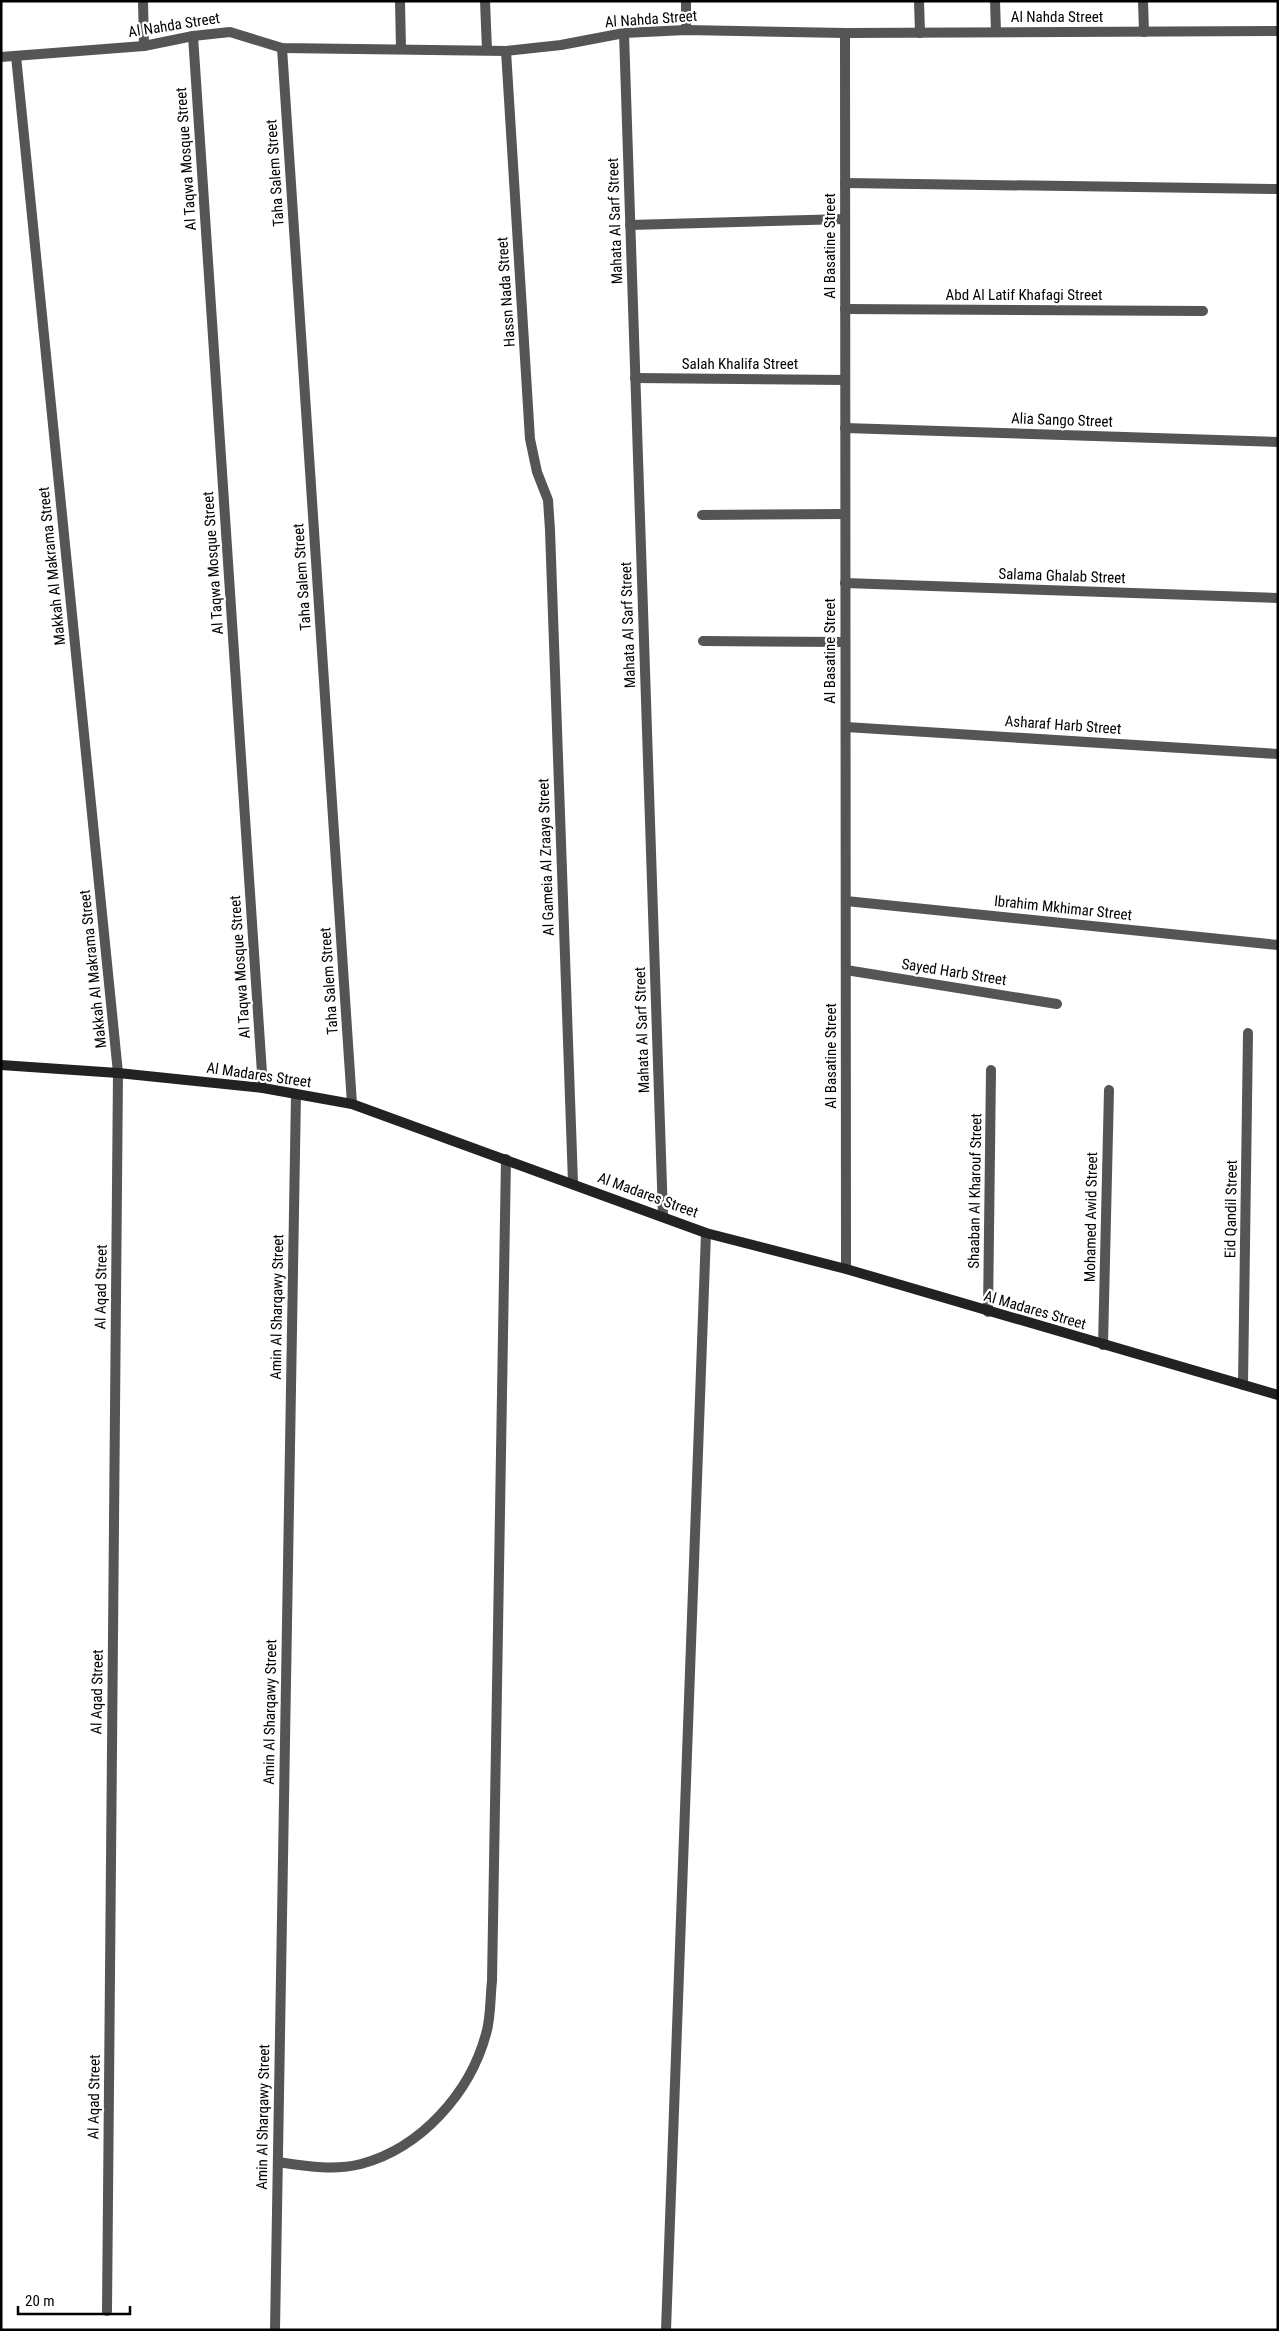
<svg xmlns="http://www.w3.org/2000/svg" width="1279" height="2331" font-family="'Roboto Condensed',sans-serif">
<style>
.lines{fill:none;stroke-linecap:round;stroke-linejoin:round}
.street{stroke:#555;stroke-width:10}
.secondary{stroke:#222;stroke-width:10}
.labels{text-anchor:middle;stroke-width:4.5;stroke-linejoin:round;paint-order:stroke}
.street-label{font-size:15px;fill:#000;stroke:#fff}
</style>
<rect width="100%" height="100%" fill="#fff"/>
<g class="lines">
<g class="street">
<path d="M143 1 144 46"/>
<path d="M400 1 401 49"/>
<path d="M485 1 487 50"/>
<path d="M686 1V30"/>
<path d="M919 1 920 33"/>
<path d="M995 1 996 32"/>
<path d="M1143 1 1144 32"/>
<path d="M624 33 663 1216"/>
<path d="M845 33 846 1269"/>
<path d="M193 36 263 1088"/>
<path d="M282 48 352 1104"/>
<path d="M506 51 530 439 537 472 548 500 550 530 573 1183"/>
<path d="M16 56 118 1073 107 2311"/>
<path d="M1 57 144 46 193 36 230 32 282 48 506 51 561 45 624 33 686 30 845 33 1278 31"/>
<path d="M845 183 1278 189"/>
<path d="M630 225 845 219"/>
<path d="M845 309 1203 311"/>
<path d="M635 378 845 380"/>
<path d="M845 428 1278 442"/>
<path d="M702 515 845 514"/>
<path d="M845 583 1278 598"/>
<path d="M703 641 845 642"/>
<path d="M846 727 1278 754"/>
<path d="M846 901 1278 945"/>
<path d="M846 970 1057 1004"/>
<path d="M988 1312 991 1070"/>
<path d="M1103 1345 1109 1090"/>
<path d="M1243 1385 1248 1033"/>
<path d="M278 2162C305 2166 334 2171 361 2164 421 2148 470 2093 486 2034 491 2018 490 1998 492 1981L506 1159"/>
<path d="M275 2330 296 1094"/>
<path d="M666 2330 706 1233"/>
</g>
<path class="secondary" d="M1 1065 118 1073 263 1088 352 1104 706 1233 846 1269 1278 1395"/>
</g>
<g class="labels">
<g class="street-label">
<text x="1057" y="22">Al Nahda Street</text>
<text transform="translate(651 19) rotate(-4)" y="5">Al Nahda Street</text>
<text transform="translate(174 25) rotate(-9)" y="5">Al Nahda Street</text>
<text transform="translate(186 159) rotate(-94)" y="5">Al Taqwa Mosque Street</text>
<text transform="translate(275 173) rotate(-94)" y="5">Taha Salem Street</text>
<text transform="translate(615 221) rotate(-92)" y="5">Mahata Al Sarf Street</text>
<text transform="translate(830 246) rotate(-90)" y="5">Al Basatine Street</text>
<text transform="translate(506 292) rotate(-94)" y="5">Hassn Nada Street</text>
<text x="1024" y="300">Abd Al Latif Khafagi Street</text>
<text x="740" y="369">Salah Khalifa Street</text>
<text transform="translate(1062 420) rotate(2)" y="5">Alia Sango Street</text>
<text transform="translate(213 563) rotate(-94)" y="5">Al Taqwa Mosque Street</text>
<text transform="translate(52 566) rotate(-96)" y="5">Makkah Al Makrama Street</text>
<text transform="translate(1062 576) rotate(2)" y="5">Salama Ghalab Street</text>
<text transform="translate(302 577) rotate(-94)" y="5">Taha Salem Street</text>
<text transform="translate(628 625) rotate(-92)" y="5">Mahata Al Sarf Street</text>
<text transform="translate(830 651) rotate(-90)" y="5">Al Basatine Street</text>
<text transform="translate(1063 725) rotate(4)" y="5">Asharaf Harb Street</text>
<text transform="translate(546 857) rotate(-92)" y="5">Al Gameia Al Zraaya Street</text>
<text transform="translate(1063 908) rotate(6)" y="5">Ibrahim Mkhimar Street</text>
<text transform="translate(240 967) rotate(-94)" y="5">Al Taqwa Mosque Street</text>
<text transform="translate(93 969) rotate(-96)" y="5">Makkah Al Makrama Street</text>
<text transform="translate(954 972) rotate(9)" y="5">Sayed Harb Street</text>
<text transform="translate(329 981) rotate(-94)" y="5">Taha Salem Street</text>
<text transform="translate(642 1030) rotate(-92)" y="5">Mahata Al Sarf Street</text>
<text transform="translate(831 1056) rotate(-90)" y="5">Al Basatine Street</text>
<text transform="translate(259 1075) rotate(8)" y="5">Al Madares Street</text>
<text transform="translate(975 1191) rotate(-89)" y="5">Shaaban Al Kharouf Street</text>
<text transform="translate(648 1195) rotate(20)" y="5">Al Madares Street</text>
<text transform="translate(1231 1209) rotate(-89)" y="5">Eid Qandil Street</text>
<text transform="translate(1091 1217) rotate(-89)" y="5">Mohamed Awid Street</text>
<text transform="translate(101 1287) rotate(-89)" y="5">Al Aqad Street</text>
<text transform="translate(277 1307) rotate(-89)" y="5">Amin Al Sharqawy Street</text>
<text transform="translate(1035 1310) rotate(16)" y="5">Al Madares Street</text>
<text transform="translate(97 1692) rotate(-89)" y="5">Al Aqad Street</text>
<text transform="translate(270 1712) rotate(-89)" y="5">Amin Al Sharqawy Street</text>
<text transform="translate(94 2097) rotate(-89)" y="5">Al Aqad Street</text>
<text transform="translate(263 2117) rotate(-89)" y="5">Amin Al Sharqawy Street</text>
</g>
</g>
<rect width="1279" height="2331" fill="none" stroke="#000000" stroke-width="5"/>
<path d="M18 2306v8h112v-8" fill="none" stroke="#000000" stroke-width="2.5"/>
<text x="25" y="2306" font-size="15" fill="#000000" stroke="#ffffff" stroke-width="4" paint-order="stroke">20 m</text>
</svg>
